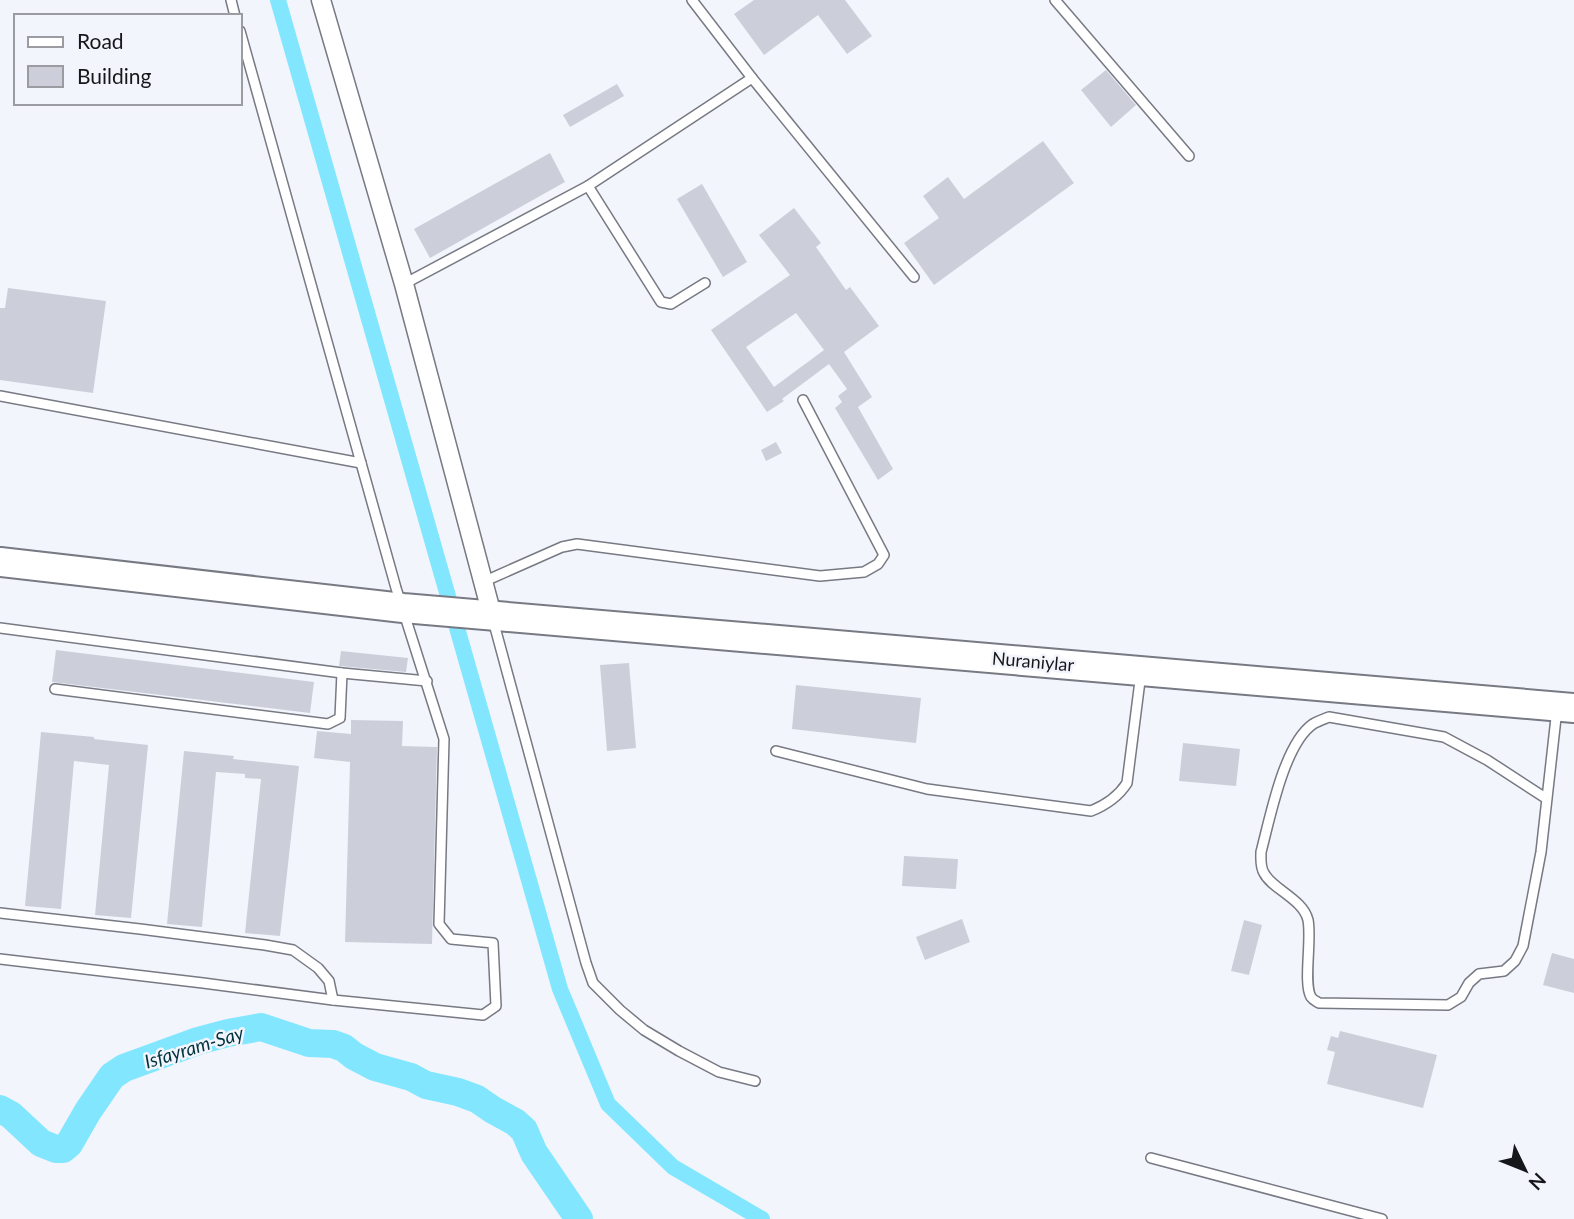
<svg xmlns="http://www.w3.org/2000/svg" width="1574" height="1219" font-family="Lato,sans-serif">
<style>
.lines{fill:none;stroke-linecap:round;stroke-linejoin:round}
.canal{stroke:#82e7fe;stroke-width:16}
.river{stroke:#82e7fe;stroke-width:28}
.building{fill:#cccfd9;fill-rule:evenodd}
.lane-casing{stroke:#777983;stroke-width:12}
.street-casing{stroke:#777983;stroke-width:21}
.primary-casing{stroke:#777983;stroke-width:32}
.lane{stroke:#fff;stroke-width:9}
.street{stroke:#fff;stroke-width:18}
.primary{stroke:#fff;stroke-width:28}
.labels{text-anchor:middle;stroke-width:5;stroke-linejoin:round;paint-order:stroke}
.street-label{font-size:18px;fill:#16171a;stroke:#f3f5fd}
.water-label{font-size:19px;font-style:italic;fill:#00333d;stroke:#f3f5fd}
</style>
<rect width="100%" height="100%" fill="#f3f5fd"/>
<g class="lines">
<path class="canal" d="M278 0 560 989 608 1104 673 1167 762 1219"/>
<path class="river" d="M0 1109 11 1115 41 1143 56 1149H63L69 1144 88 1111 112 1076 124 1068 198 1041 228 1033 261 1027 309 1043 333 1044 344 1048 354 1056 375 1067 411 1077 426 1085 458 1092 477 1099 493 1110 515 1122 524 1130 534 1153 579 1219"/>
</g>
<g class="building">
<path d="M754 0H845L872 36 847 54 818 15 764 55 734 14Z"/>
<path d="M1106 70 1136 105 1111 127 1081 90Z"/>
<path d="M617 84 624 96 570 127 563 115Z"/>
<path d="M1043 141 1074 183 934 285 904 243 939 218 923 196 948 177 964 199Z"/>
<path d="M550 153 565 182 430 258 414 229Z"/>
<path d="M702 184 747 262 723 277 677 199Z"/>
<path d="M794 208 821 243 816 247 846 290 850 287 879 326 844 352 872 397 858 407 893 469 878 480 835 408 842 402 838 396 847 389 829 364 782 399 784 401 767 412 711 330 790 275 759 235ZM796 313 824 350 774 387 746 347Z"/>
<path d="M8 288 106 301 93 393 0 380V308H5Z"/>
<path d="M776 442 782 453 766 461 761 450Z"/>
<path d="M56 650 314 682 310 713 52 682Z"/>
<path d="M341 651 408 658 406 672 339 666Z"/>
<path d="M629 663 636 748 607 751 600 665Z"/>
<path d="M796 685 921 698 916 743 792 729Z"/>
<path d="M351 720 403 721 402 746 437 747 432 944 345 942 350 762 314 758 317 731 351 734Z"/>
<path d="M41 732 94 737V739L148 745 131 918 95 915 109 765 74 761 61 909 25 906Z"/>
<path d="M1183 743 1240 749 1236 786 1179 781Z"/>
<path d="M184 751 234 756 233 759 299 766 280 936 245 933 261 779 245 778V774L216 772 202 927 167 924Z"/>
<path d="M904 856 958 859 956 889 902 886Z"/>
<path d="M962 919 970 942 925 960 916 937Z"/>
<path d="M1244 920 1262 925 1249 975 1231 971Z"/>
<path d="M1552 953 1574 959V993L1543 985Z"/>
<path d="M1340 1031 1437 1055 1423 1108 1327 1084 1335 1052 1327 1050 1331 1036 1338 1038Z"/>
</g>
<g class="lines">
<g class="lane-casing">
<g id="lane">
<path d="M231 0 235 16"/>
<path d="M692 0 752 78 914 277"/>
<path d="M1055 0 1189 156"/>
<path d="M588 186 661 302 671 304 705 283"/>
<path d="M404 284 588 186 752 78"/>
<path d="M0 396 361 463"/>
<path d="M483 582 562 547 577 544 820 576 864 572 878 564 884 555 803 400"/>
<path d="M493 620 586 963 593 983 620 1010 644 1030 679 1051 719 1072 755 1081"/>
<path d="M0 628 342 673 427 681"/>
<path d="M55 689 328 724 340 718 342 673"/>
<path d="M776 751 927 789 1091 811C1106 805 1118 797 1127 783L1141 673"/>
<path d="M1547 799 1487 760 1444 737 1329 717C1324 719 1318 721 1313 724 1284 744 1270 818 1261 852 1261 858 1260 867 1264 873 1272 889 1303 899 1308 920 1312 940 1303 983 1311 997 1313 1000 1316 1001 1319 1003L1448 1005 1461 997 1469 983 1479 974 1504 971 1515 961 1523 946 1541 852 1557 709"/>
<path d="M0 913 140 929 265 945 293 950 318 968 329 981 333 1000"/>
<path d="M0 959 203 983 333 1000 483 1015 496 1006 493 943 451 939 439 924 444 739 396 588 240 31"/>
<path d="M1151 1158 1382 1219"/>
</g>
</g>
<g class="street-casing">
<path id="street" d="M321 0 404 284 492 615"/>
</g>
<g class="primary-casing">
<path id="primary" d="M0 562 403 608 1574 708"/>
</g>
<use href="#lane" class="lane"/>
<use href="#street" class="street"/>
<use href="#primary" class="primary"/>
</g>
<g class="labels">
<g class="street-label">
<text transform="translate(1033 662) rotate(5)" y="6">Nuraniylar</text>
</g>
<g class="water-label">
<text transform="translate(194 1047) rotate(-17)" y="7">Isfayram-Say</text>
</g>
</g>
<rect x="14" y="14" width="228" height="91" fill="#f3f5fd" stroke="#9b9ca2" stroke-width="2"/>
<rect x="28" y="37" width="35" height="10" fill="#ffffff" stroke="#9b9ca2" stroke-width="2"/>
<text x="77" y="49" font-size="21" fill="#16171a">Road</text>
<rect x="28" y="66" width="35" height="21" fill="#cccfd9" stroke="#9b9ca2" stroke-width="2"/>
<text x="77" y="84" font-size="21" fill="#16171a">Building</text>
<g transform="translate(1525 1170) rotate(133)" stroke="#f3f5fd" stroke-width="5" paint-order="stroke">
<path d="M0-5L12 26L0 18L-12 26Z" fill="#16171a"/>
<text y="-10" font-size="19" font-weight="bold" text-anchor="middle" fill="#16171a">N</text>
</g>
</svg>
